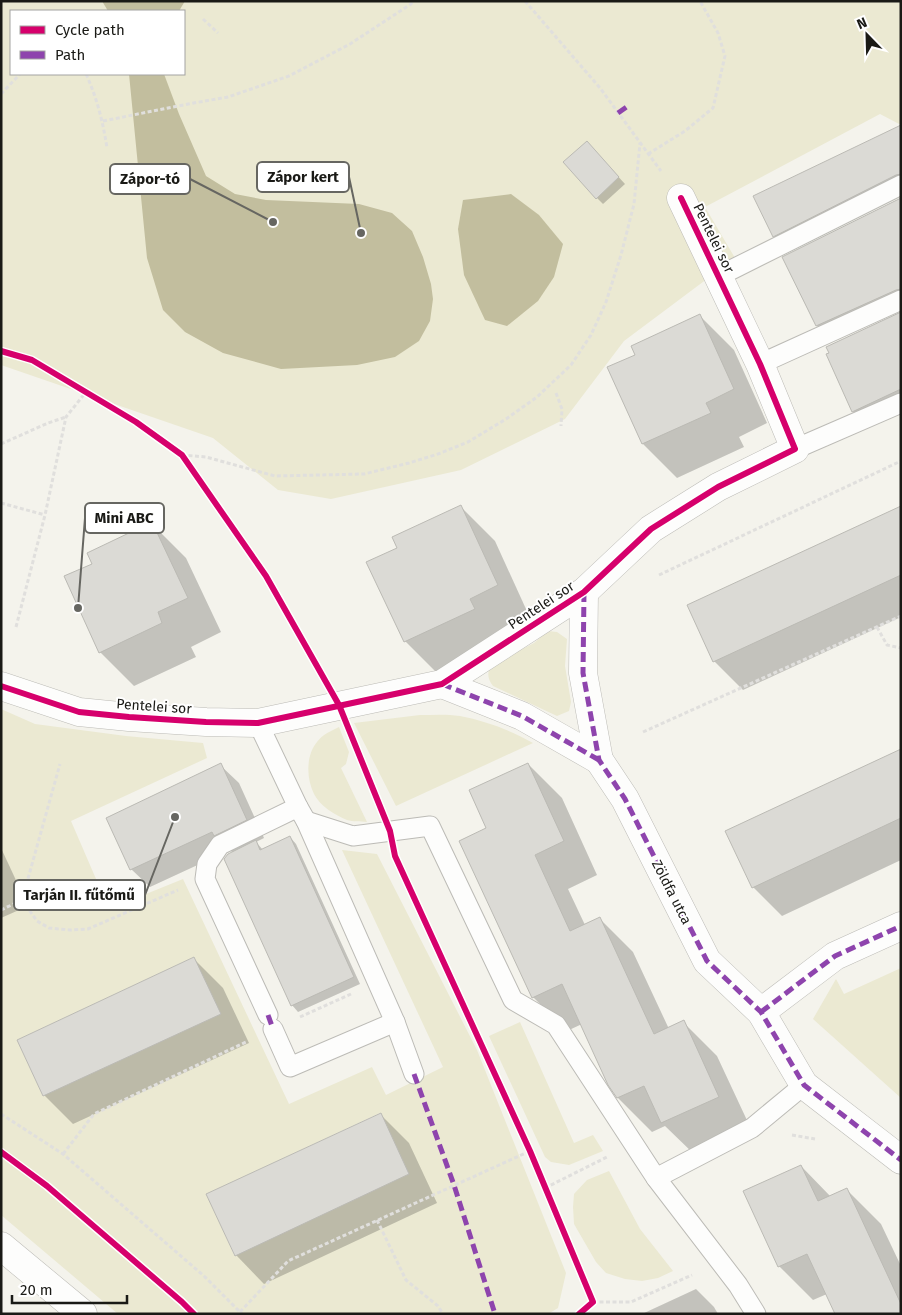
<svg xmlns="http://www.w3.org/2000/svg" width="902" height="1315" font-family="'Fira Sans',sans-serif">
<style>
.green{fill:#ebe9d2;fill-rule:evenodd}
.water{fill:#c2be9e}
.shadow{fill:#0003}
.building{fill:#dbdad5;stroke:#bbbab4}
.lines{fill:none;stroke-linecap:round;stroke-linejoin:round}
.lane-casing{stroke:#bcbbb6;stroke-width:21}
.street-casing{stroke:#bcbbb6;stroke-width:29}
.secondary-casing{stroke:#bcbbb6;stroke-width:29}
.path{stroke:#e0dfdd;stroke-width:3;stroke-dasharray:4 2.5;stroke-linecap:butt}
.lane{stroke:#fdfdfc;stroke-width:19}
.street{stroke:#fdfdfc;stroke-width:28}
.secondary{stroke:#fdfdfc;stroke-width:28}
.quiet{stroke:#8e44ad;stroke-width:5;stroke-dasharray:10 5;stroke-linecap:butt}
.cycleway-casing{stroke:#fff;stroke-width:9}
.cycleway{stroke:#d6006c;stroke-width:6}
.labels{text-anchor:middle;stroke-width:4;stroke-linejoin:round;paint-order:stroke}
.street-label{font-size:14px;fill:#1a1a16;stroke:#fff}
.leader{fill:none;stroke:#666661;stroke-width:2}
.callout-dot{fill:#666661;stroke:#fff;stroke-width:2}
.callout{fill:#fff;stroke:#666661;stroke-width:2}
.callout-label{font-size:15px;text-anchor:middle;font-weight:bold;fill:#1a1a16}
</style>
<rect width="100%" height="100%" fill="#f4f3ec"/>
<g class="green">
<path d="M1 1H901V125L880 114 705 207 735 258 624 341 565 419 461 470 331 499 278 490 213 438 1 365ZM11 11H184V74H11Z"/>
<path d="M548 631 557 632 567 639 565 666 571 702 569 711 557 716 493 686C488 679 487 675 490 666L534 643Z"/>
<path d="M1 709 35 724 126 736 203 743 207 758 71 821 109 909 183 879 289 1104 372 1067 386 1095 443 1067 342 850 377 854 477 1050 566 1273 558 1308 548 1314H118L1 1215ZM194 957 220 1014 43 1096 17 1040ZM380 1113 409 1174 234 1255 207 1194Z"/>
<path d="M420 715C433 715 447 714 460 716 486 721 510 730 533 743L396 806 354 723Z"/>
<path d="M339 727 349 752 346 764 341 768 367 822C360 821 353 822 347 820 335 815 320 806 314 794 306 778 306 755 317 742 323 734 331 731 339 727Z"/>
<path d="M901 968V1098L813 1019 836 979 844 994Z"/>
<path d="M520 1022 574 1143 593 1135 603 1151 569 1165 551 1162 545 1157 489 1036Z"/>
<path d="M609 1171 640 1229 673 1271 658 1278 642 1281 625 1279 606 1273 596 1262 574 1224 573 1207 574 1194 587 1180Z"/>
</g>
<g class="water">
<path d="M102 1H185L179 11H108Z"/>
<path d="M129 74H164L179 114 206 176 235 194 266 200 359 204 392 213 412 231 423 257 431 284 433 299 430 321 419 341 395 357 357 365 281 369 223 353 185 332 163 310 147 258Z"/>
<path d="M511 194 539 215 563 244 554 277 538 301 507 326 485 320 464 275 458 229 463 200Z"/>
</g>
<g class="shadow">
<path d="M901 127V182L780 242 774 236Z"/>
<path d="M593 149 625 184 603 204 597 198Z"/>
<path d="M901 199V297L823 332 817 326Z"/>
<path d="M901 314V398L860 417 853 411Z"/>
<path d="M700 316 734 350 767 423 739 437 744 447 677 478 643 444 609 368 636 356Z"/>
<path d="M461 507 495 541 531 620 439 675 405 641 399 549Z"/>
<path d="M901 508V617L743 690 714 661Z"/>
<path d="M152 524 186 558 221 632 191 647 196 657 134 686 100 652 94 564Z"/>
<path d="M901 751V860L782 916 753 887Z"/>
<path d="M528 764 562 798 597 875 568 889 585 925 599 918 633 952 669 1029 683 1022 717 1056 752 1131 696 1156 665 1126 652 1132 618 1098 610 1084 582 1024 567 1031 533 997 488 828Z"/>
<path d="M220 765 239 783 264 838 256 842 263 850 290 837 296 844 360 984 298 1012 292 1005 233 853 230 850 150 887 131 869Z"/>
<path d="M1 848 28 906 1 918Z"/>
<path d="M194 959 223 988 249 1043 73 1124 44 1095Z"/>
<path d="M380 1114 409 1143 437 1203 264 1284 236 1255Z"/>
<path d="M801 1166 831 1197 847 1190 881 1224 901 1266V1314L827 1294 813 1300 779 1266Z"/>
<path d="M696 1289 714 1307 718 1314H642Z"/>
</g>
<g class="building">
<path d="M901 125V174L896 175 773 237 753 196Z"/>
<path d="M587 141 619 177 596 199 563 162Z"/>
<path d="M901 198V289L896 290 816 326 782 257Z"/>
<path d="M901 312V389L852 412 826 354 829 353 826 347Z"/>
<path d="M700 314 734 389 706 403 711 413 642 444 607 367 635 355 631 346Z"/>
<path d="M461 505 498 585 470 599 475 609 404 642 366 562 397 548 392 537Z"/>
<path d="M901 506V575L713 662 687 605Z"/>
<path d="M152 522 188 598 158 612 162 623 99 653 64 576 92 564 87 553Z"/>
<path d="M901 749V818L752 888 725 831Z"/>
<path d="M221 763 247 820 214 836 212 832 130 870 106 818Z"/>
<path d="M528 763 564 841 535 855 570 931 600 917 654 1034 684 1020 719 1097 661 1123 644 1086 617 1098 608 1085 562 984 532 998 459 841 486 828 469 790Z"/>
<path d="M290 836 354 977 291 1006 224 859 228 854 256 840 260 850Z"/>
<path d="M194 957 221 1014 43 1096 17 1040Z"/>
<path d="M381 1113 409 1174 235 1256 206 1194Z"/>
<path d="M801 1165 818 1201 847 1188 901 1304V1314H835L807 1254 778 1267 743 1191Z"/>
</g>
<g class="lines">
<g class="lane-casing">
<g id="lane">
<path d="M719 276 901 185"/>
<path d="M760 364 901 300"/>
<path d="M795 449 901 403"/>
<path d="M258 723 298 807 306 821 395 1022 414 1074"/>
<path d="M306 821 353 836 430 826 513 1000 556 1025 656 1178 738 1285 756 1314"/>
<path d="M268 1015 205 879 207 864 220 845 298 807"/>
<path d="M273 1029 290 1067 395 1022"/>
<path d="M656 1178 752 1128 804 1085"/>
</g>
</g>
<g class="street-casing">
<g id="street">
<path d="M584 592 583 673 599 760 625 799 707 961 761 1012 804 1085 901 1160"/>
<path d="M442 684 522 716 599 760"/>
<path d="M1 686 79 712 129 717 206 722 258 723 442 684 584 592 651 529 718 487 795 449 760 364 681 198"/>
<path d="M761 1012 835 956 901 926"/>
</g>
</g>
<g class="secondary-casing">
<path id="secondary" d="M1 1246 83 1314"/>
</g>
<g class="path">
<path d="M525 1 600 88 661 171"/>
<path d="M203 19 218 33"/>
<path d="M86 74C97 98 103 122 107 148"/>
<path d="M1 94 20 74"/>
<path d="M103 121 188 104 228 97 289 76 350 44 411 4 413 1"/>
<path d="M648 154 685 131 713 108 725 56 718 33 700 1"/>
<path d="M556 393 562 409 561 426"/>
<path d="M1 444 48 423 66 417"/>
<path d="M182 455 206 457 275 476 364 474 409 463 438 454 468 442 506 419 537 397 571 365 591 335 606 302 621 255 634 204 640 143"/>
<path d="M1 503 45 515"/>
<path d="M659 575 901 461"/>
<path d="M16 627 45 515 66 417 86 392"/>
<path d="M877 627 887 645 901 648"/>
<path d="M643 732 901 616"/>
<path d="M22 900 37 921 49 928 70 930 88 929 178 890"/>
<path d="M1 910 22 900 60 764"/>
<path d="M300 1017 351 994"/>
<path d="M1 1114 63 1154 204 1276 242 1314"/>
<path d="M792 1135 815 1139"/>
<path d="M63 1154 94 1114 246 1042"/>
<path d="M545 1188 607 1157"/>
<path d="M377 1220 406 1280 438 1306 443 1314"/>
<path d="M593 1302H631L692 1275"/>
<path d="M240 1312 288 1261 530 1151"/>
</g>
<use href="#lane" class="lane"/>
<use href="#street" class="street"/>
<use href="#secondary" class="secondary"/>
<g class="quiet">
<path d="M618 113 628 106"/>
<path d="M584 592 583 673 599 760 625 799 707 961 761 1012 804 1085 901 1160"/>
<path d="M442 684 522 716 599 760"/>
<path d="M761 1012 835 956 901 926"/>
<path d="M268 1015 273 1029"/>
<path d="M414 1074 454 1185 495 1314"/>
</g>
<g class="cycleway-casing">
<g id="cycleway">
<path d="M1 351 32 360 136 422 182 455 266 576 339 705 390 831 395 856 530 1151 593 1302 579 1314"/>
<path d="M1 686 79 712 129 717 206 722 258 723 442 684 584 592 651 529 718 487 795 449 760 364 681 198"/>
<path d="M1 1152 47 1186 182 1302 194 1314"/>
</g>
</g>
<use href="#cycleway" class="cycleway"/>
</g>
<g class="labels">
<g class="street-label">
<text transform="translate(714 238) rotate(64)" y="5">Pentelei sor</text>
<text transform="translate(541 605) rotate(-33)" y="5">Pentelei sor</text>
<text transform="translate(154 706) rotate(4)" y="5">Pentelei sor</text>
<text transform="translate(672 892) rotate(63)" y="5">Zöldfa utca</text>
</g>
</g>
<path class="leader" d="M361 233L349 177M273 222L190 179M78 608L85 518M175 817L145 895"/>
<g class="callout-dot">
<circle cx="361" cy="233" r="5"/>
<circle cx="273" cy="222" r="5"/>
<circle cx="78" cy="608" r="5"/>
<circle cx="175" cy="817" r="5"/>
</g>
<g class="callout">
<rect x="257" y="162" width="92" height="30" rx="5"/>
<rect x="110" y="164" width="80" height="30" rx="5"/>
<rect x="85" y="503" width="79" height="30" rx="5"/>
<rect x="14" y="880" width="131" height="30" rx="5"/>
</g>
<g class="callout-label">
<text x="303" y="182">Zápor kert</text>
<text x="150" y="184">Zápor-tó</text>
<text x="124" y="523">Mini ABC</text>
<text x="79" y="900">Tarján II. fűtőmű</text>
</g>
<rect width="902" height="1315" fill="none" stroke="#1a1a16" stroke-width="5"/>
<rect x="10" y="10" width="175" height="65" fill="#ffffff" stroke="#a3a3a2"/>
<rect x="20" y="26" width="25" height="8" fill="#d6006c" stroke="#a3a3a2"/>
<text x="55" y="35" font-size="15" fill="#1a1a16">Cycle path</text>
<rect x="20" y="51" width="25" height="8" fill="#8e44ad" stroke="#a3a3a2"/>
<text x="55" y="60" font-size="15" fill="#1a1a16">Path</text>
<g transform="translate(867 35) rotate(337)" stroke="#ffffff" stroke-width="4" paint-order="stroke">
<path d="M0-4L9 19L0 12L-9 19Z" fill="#1a1a16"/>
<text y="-8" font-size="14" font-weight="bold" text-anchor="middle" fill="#1a1a16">N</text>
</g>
<path d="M12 1295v8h115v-8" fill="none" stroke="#1a1a16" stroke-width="2.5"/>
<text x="20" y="1295" font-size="15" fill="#1a1a16" stroke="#ffffff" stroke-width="4" paint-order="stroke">20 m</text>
</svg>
